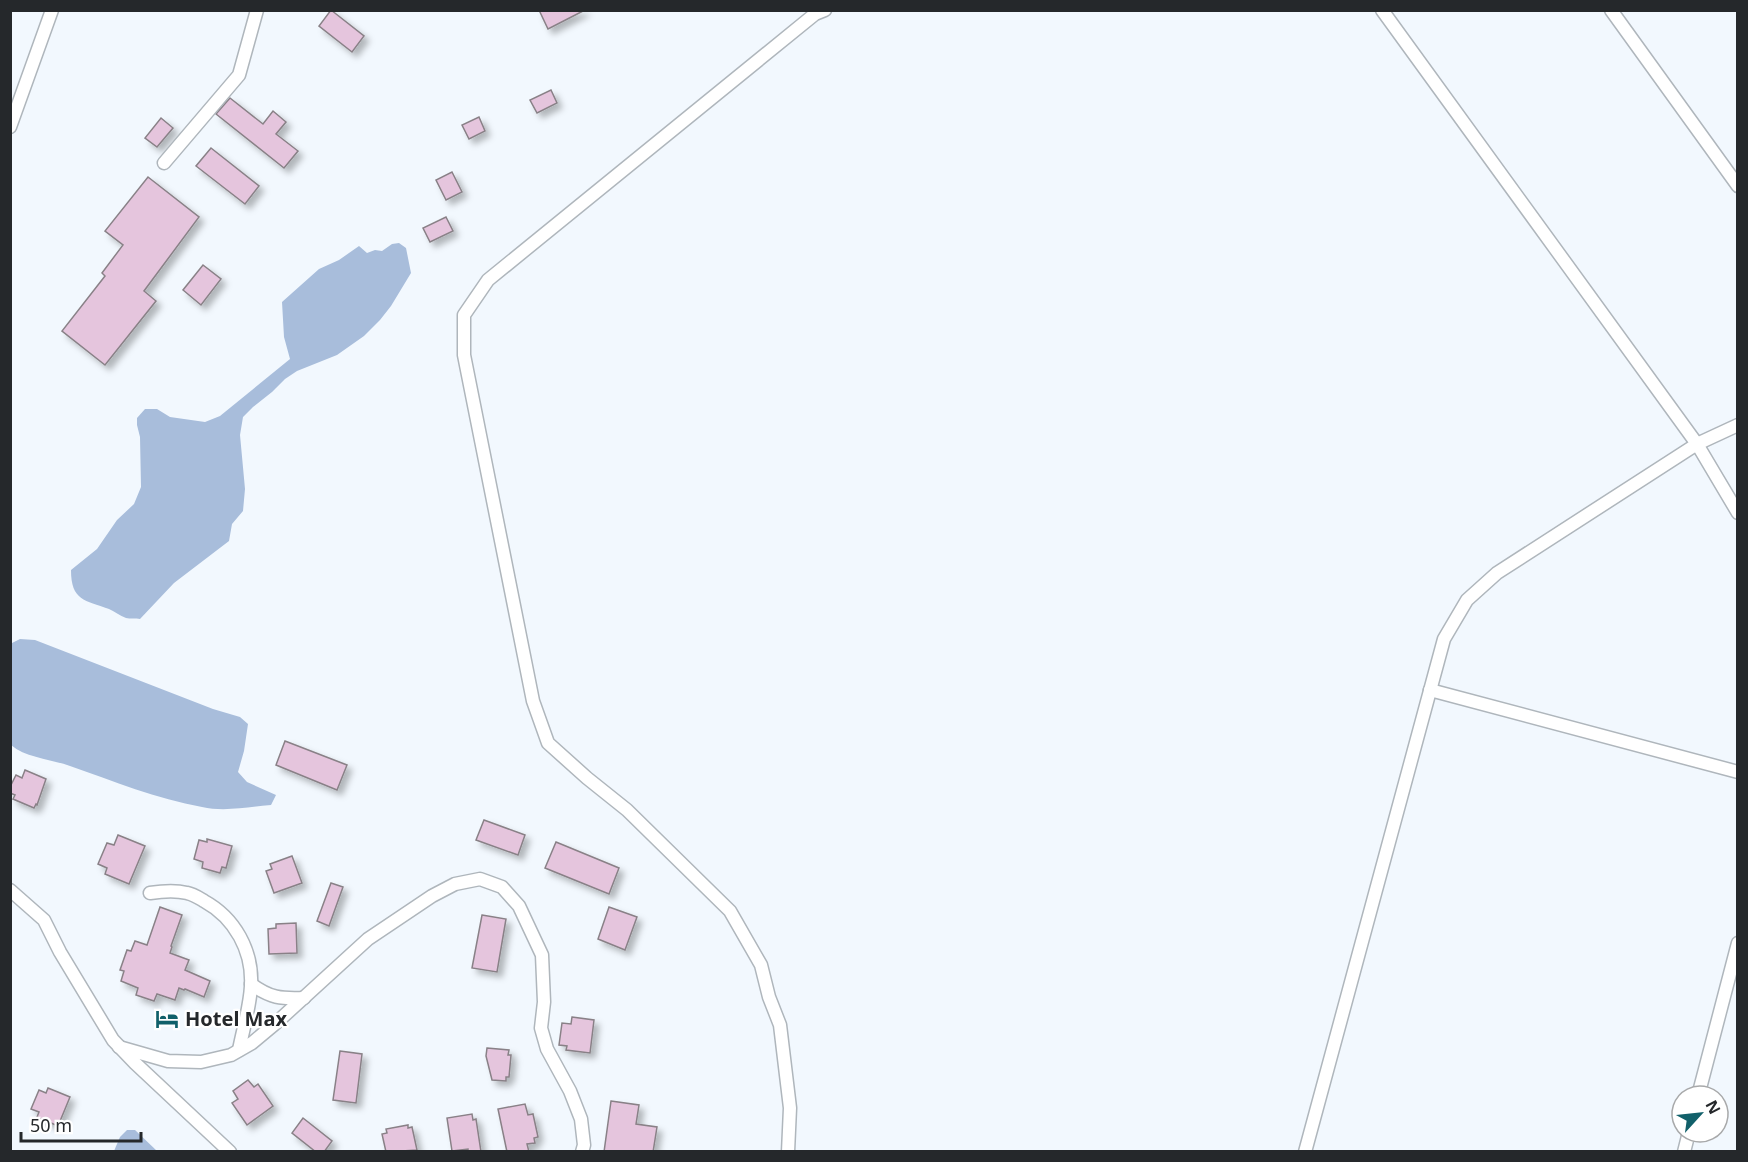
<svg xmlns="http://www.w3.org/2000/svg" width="1748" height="1162" font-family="'Noto Sans',sans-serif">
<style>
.water{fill:#a8bddb}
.building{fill:#e5c5dd;stroke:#898187;stroke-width:1.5;filter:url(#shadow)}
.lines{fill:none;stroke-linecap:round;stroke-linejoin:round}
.minor-casing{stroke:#afb6bc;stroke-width:15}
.minor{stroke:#fff;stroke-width:12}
.labels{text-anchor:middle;stroke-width:4.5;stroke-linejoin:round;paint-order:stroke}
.poi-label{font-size:20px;font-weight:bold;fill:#25282b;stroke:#fff;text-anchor:start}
</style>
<defs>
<filter id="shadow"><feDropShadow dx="5" dy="5" stdDeviation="3" flood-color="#0004"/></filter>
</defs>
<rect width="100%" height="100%" fill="#f2f8fe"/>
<g class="water">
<path d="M399 243 406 248 411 273 391 306 380 320 364 336 337 355 297 371 285 379 272 392 253 407 243 417 240 435 245 489 243 511 232 524 229 541 174 583 140 619C136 618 130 619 126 618 120 616 114 611 109 609 85 600 71 601 71 570L97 549 117 520 134 504 141 487 140 437 137 425V418L145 409H157L170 417 205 422 220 416 290 359 284 337 282 302 319 269 339 260 359 246 367 253 375 250 382 251 392 244Z"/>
<path d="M20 639 35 640 213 709 240 717 248 724 244 751 238 772 247 782 276 795 271 805C248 807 224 812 202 807 157 799 113 781 70 766 51 759 26 758 11 745L10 644Z"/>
<path d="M127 1130H135L157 1151H114L120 1137Z"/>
</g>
<g class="building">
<path d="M331 10 364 36 352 52 319 26Z"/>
<path d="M539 10H585L548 29Z"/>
<path d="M551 90 557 103 537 113 530 100Z"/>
<path d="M230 98 263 124 273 111 286 122 276 134 298 151 284 168 216 114Z"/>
<path d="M479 117 485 131 469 139 462 125Z"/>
<path d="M161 118 173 128 157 147 145 138Z"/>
<path d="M211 148 259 186 245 204 196 166Z"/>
<path d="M452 172 462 192 446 200 436 180Z"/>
<path d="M148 177 199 217 144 291 156 301 105 365 62 331 105 276 102 273 123 245 105 231Z"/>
<path d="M446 217 453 231 430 242 423 228Z"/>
<path d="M203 265 221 279 201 305 183 290Z"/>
<path d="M285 741 347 765 337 790 276 765Z"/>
<path d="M25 770 46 779 37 805 36 804 34 808 13 799 15 795 10 793V787L16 775 22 778Z"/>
<path d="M484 820 525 835 518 855 476 840Z"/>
<path d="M118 835 145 846 129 884 105 874 107 868 98 864 107 843 114 845Z"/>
<path d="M207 839 232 846 226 868 222 867 220 873 202 868 203 862 194 859 199 840 207 842Z"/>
<path d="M556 842 619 868 609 894 545 868Z"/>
<path d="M292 856 302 883 274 893 266 871 272 869 270 864Z"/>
<path d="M331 883 343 887 329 926 317 921Z"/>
<path d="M160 907 182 915 171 946 172 947 170 953 189 960 185 970 210 981 204 997 185 989 184 990 179 988 175 1000 157 994 154 1001 136 995 138 988 121 981 124 971 120 970 127 950 131 951 135 941 147 945Z"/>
<path d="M609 907 637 917 625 950 598 939Z"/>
<path d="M482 915 506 919 497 972 472 968Z"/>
<path d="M296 923 297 953 269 954 268 929 276 928V924Z"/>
<path d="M572 1017 594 1020 590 1053 566 1050 567 1046 559 1045 562 1023 571 1024Z"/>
<path d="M487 1048 509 1050 508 1055H511L509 1077H506V1081L492 1080 486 1056Z"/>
<path d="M340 1051 362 1054 356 1103 333 1100Z"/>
<path d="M248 1080 254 1087 258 1084 273 1106 247 1125 232 1103 238 1099 233 1091Z"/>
<path d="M48 1088 70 1097 58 1126 37 1117 39 1112 31 1109 39 1090 46 1093Z"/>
<path d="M611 1101 639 1105 636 1124 657 1127 653 1152H604Z"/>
<path d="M525 1104 528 1115 533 1114 538 1137 534 1138 535 1143 527 1144 529 1152H507L498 1109Z"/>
<path d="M472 1114 473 1120 476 1119 481 1152H468V1149L452 1151 447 1118Z"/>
<path d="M303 1118 332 1141 324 1152H316L292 1133Z"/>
<path d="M408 1125V1128L412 1127 417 1150 386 1152 382 1134 387 1133 386 1129Z"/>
</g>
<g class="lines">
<g class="minor-casing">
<g id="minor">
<path d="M1382 10 1697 444 1738 513"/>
<path d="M1611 10 1738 186"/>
<path d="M10 127 52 10"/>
<path d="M164 163 239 75 257 10"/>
<path d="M1430 690 1738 772"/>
<path d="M10 890 44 920 60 952 113 1040 135 1063 230 1152"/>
<path d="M150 893C163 891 175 890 187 893 193 894 199 898 204 901 235 918 253 951 251 986 250 1007 243 1029 239 1050"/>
<path d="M251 984C270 998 281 999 304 998"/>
<path d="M119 1047 168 1061 201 1062 231 1055 252 1043 276 1023 368 939 432 896 455 884 480 879 502 887 519 906 542 955 544 1002 541 1028 547 1049 570 1091 581 1119 584 1145 582 1152"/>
<path d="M1698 1096 1738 943"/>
<path d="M788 1152 790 1108 780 1025 769 997 761 965 730 911 627 810 587 778 548 743 533 701 464 355V315L488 280 815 14 825 10"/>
<path d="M1305 1152 1444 639 1467 600 1497 573 1697 444 1738 425"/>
<path d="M1684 1152 1689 1132"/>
</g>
</g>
<use href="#minor" class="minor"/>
</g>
<defs>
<g id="hotel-bare" transform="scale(1.8)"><path d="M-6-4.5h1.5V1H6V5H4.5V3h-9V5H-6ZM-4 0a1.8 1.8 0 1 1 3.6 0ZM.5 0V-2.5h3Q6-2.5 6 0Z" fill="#11606a" stroke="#fff" stroke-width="2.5" paint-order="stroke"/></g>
</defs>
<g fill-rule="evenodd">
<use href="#hotel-bare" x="167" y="1019"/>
</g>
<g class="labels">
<g class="poi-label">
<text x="185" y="1026">Hotel Max</text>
</g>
</g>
<rect width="1748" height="1162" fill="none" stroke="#25282b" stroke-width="24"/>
<g transform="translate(1700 1114) rotate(63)"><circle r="28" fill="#ffffff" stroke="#a8a9aa" stroke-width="1.5"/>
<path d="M0-4.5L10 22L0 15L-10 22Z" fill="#11606a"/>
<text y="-9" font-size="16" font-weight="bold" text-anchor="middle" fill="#25282b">N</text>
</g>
<path d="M21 1132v9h120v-9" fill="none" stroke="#25282b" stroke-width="3"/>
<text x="30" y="1132" font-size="18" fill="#25282b" stroke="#ffffff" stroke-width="4.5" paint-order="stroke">50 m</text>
</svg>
